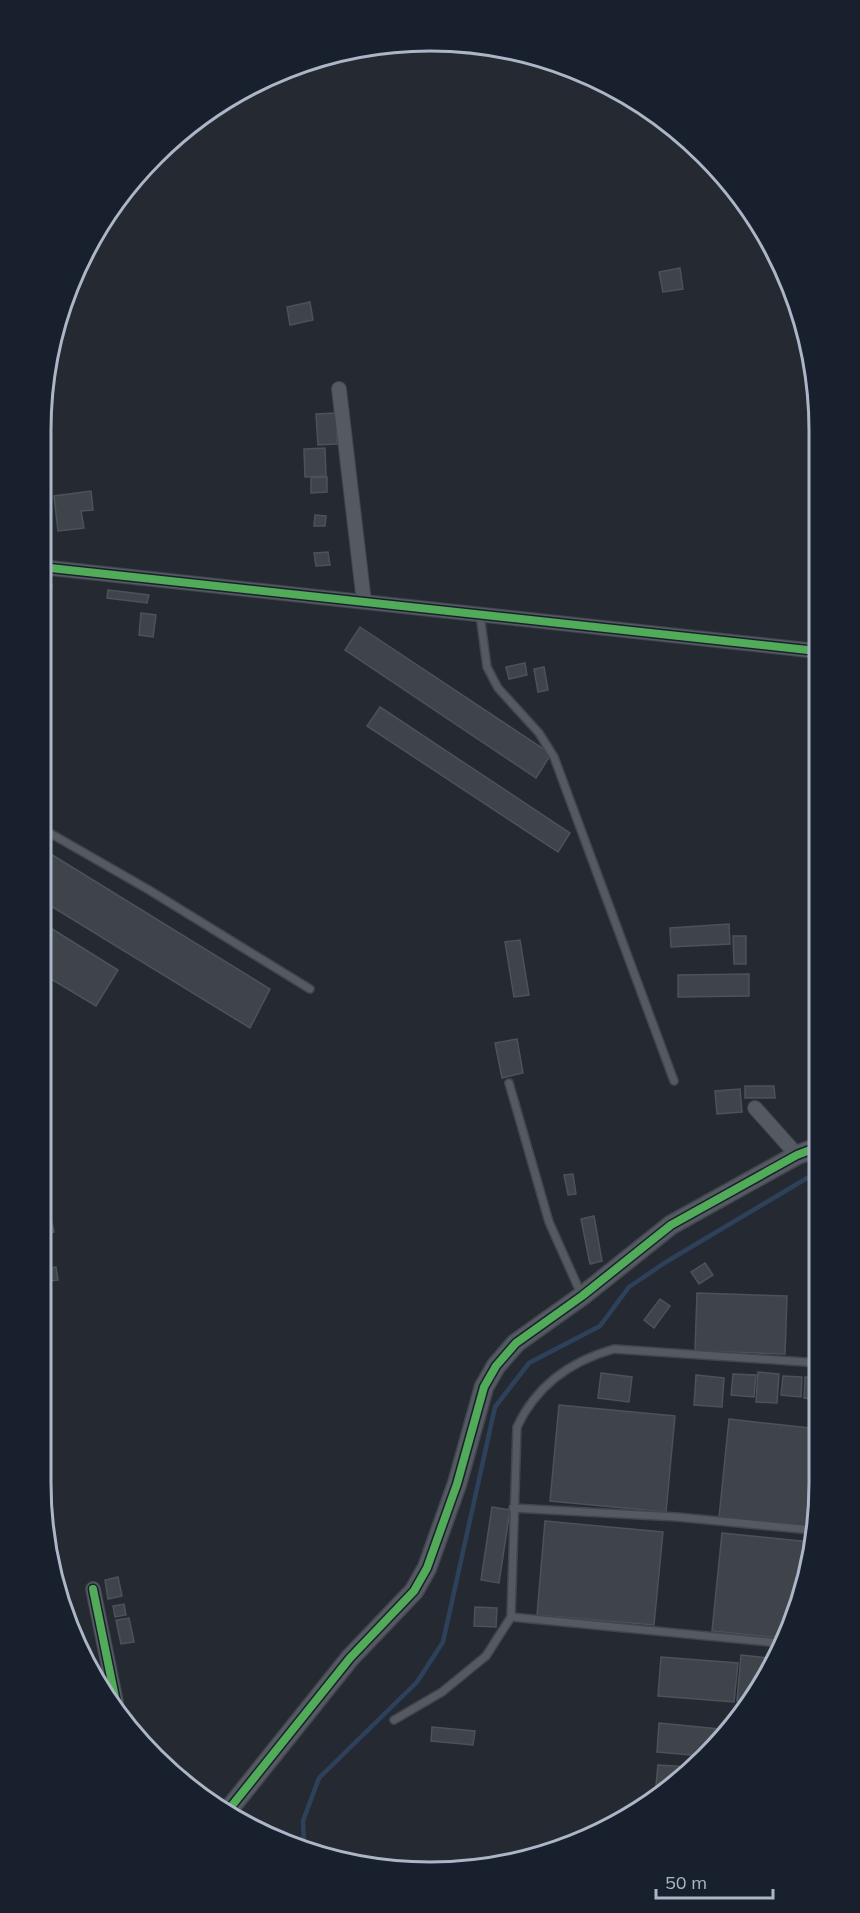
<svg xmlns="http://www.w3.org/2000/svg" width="860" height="1913" font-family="Mulish,sans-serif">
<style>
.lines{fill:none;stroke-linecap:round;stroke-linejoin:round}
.stream{stroke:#2e415b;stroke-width:4.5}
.building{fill:#3f444b;stroke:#4c525a;stroke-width:1.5}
.service-casing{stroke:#41454c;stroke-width:10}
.minor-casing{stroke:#41454c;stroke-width:16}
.tertiary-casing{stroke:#41454c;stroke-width:21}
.service{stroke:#545962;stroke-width:7}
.minor{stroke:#545962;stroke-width:14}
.tertiary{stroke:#545962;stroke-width:18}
.cycleway-casing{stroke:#18202d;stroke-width:11}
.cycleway{stroke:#51ab58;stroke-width:8}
.rim{fill:none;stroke:#acb6c6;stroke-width:3}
</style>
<rect width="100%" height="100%" fill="#252a32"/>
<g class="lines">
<path class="stream" d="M304 1846 303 1821 319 1778 417 1682 443 1642 495 1407 529 1363 600 1326 629 1287 666 1262 819 1171"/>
</g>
<g class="building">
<path d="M680 268 683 289 663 292 659 272Z"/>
<path d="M310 302 313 320 290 325 287 307Z"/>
<path d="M336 413 337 444 318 445 316 414Z"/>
<path d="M325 448 326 476 305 477 304 449Z"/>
<path d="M327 477V492L311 493V478Z"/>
<path d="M91 491 93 510 81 511 84 528 58 531 54 496Z"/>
<path d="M315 515 326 516 325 526H314Z"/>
<path d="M328 552 330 565 316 566 314 553Z"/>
<path d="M41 584 52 585 51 595 41 594Z"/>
<path d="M108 590 149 595 147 603 107 598Z"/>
<path d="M141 613 156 615 153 637 139 635Z"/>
<path d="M360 627 551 754 536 778 345 650Z"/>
<path d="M525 663 527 675 509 679 506 667Z"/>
<path d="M544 667 548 690 538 692 534 669Z"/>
<path d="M380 707 570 833 558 852 367 726Z"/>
<path d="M41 848 270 989 250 1028 41 900Z"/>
<path d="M41 922 118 970 96 1006 41 973Z"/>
<path d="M729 924 730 944 671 947 670 928Z"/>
<path d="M733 936H746V964H734Z"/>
<path d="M520 940 529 995 514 997 505 942Z"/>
<path d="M749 974V996L678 997V975Z"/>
<path d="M517 1039 523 1073 502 1078 495 1043Z"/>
<path d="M745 1086H774L775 1098H745Z"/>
<path d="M740 1089 742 1112 717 1114 715 1091Z"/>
<path d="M573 1174 576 1194 568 1195 564 1175Z"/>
<path d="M50 1214 54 1232 46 1234 42 1215Z"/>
<path d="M594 1216 602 1261 590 1264 581 1219Z"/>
<path d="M705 1263 713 1275 699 1284 691 1272Z"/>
<path d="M56 1267 58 1280 50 1281 48 1269Z"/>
<path d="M697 1293 787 1296 785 1354 695 1351Z"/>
<path d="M660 1299 670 1306 654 1328 644 1320Z"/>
<path d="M758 1372 779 1374 777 1403 756 1402Z"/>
<path d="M601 1373 632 1377 629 1402 598 1398Z"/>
<path d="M733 1374 756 1375 754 1397 731 1395Z"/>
<path d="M696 1375 724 1378 722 1407 694 1405Z"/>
<path d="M783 1376 802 1377 801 1397 781 1395Z"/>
<path d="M805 1377 819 1378V1400L804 1398Z"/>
<path d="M559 1405 675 1416 666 1512 550 1501Z"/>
<path d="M729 1419 819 1429 820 1483 812 1527 719 1517Z"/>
<path d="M492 1507 510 1510 499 1583 481 1580Z"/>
<path d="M545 1521 663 1532 654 1625 537 1615Z"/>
<path d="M722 1533 810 1542 799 1609 782 1638 712 1631Z"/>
<path d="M118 1577 122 1596 108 1599 105 1580Z"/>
<path d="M124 1604 126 1615 115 1617 113 1606Z"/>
<path d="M475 1607 497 1608 496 1627 474 1626Z"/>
<path d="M129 1618 134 1642 121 1644 116 1620Z"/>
<path d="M741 1655 770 1658 745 1702 737 1701Z"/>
<path d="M661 1657 738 1663 734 1702 658 1696Z"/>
<path d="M659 1723 729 1730 723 1740 703 1756 657 1752Z"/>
<path d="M432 1727 475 1731 473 1745 431 1741Z"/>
<path d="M658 1765 689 1767 655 1795Z"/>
</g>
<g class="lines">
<g class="service-casing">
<g id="service">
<path d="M480 615 487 667 498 688 539 733 554 757 674 1081"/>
<path d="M41 828 149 890 310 989"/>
<path d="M509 1083 549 1222 582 1296"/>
<path d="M513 1508 677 1517 812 1530"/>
<path d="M511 1617 779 1643"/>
<path d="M394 1720 442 1692 486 1656 511 1617 517 1427C536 1386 571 1361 614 1349L819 1363"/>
</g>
</g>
<g class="minor-casing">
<g id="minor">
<path d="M339 389 364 602"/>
<path d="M41 567 817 651"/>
<path d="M755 1108 797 1155"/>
<path d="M93 1589 116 1702"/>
</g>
</g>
<g class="tertiary-casing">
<path id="tertiary" d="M226 1813 350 1658 414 1591 427 1568 457 1484 484 1387 496 1366 516 1343 582 1296 671 1225 797 1155 818 1147"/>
</g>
<use href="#service" class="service"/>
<use href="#minor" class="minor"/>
<use href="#tertiary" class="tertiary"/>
<g class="cycleway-casing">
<g id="cycleway">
<path d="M41 567 817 651"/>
<path d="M93 1589 116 1702"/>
<path d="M226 1813 350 1658 414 1591 427 1568 457 1484 484 1387 496 1366 516 1343 582 1296 671 1225 797 1155 818 1147"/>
</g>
</g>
<use href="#cycleway" class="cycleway"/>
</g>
<path d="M0 0H860V1913H0ZM430 51H430A379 379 0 0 1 809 430V1483A379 379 0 0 1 430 1862H430A379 379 0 0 1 51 1483V430A379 379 0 0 1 430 51Z" fill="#18202d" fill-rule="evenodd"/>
<path class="rim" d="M430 51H430A379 379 0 0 1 809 430V1483A379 379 0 0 1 430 1862H430A379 379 0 0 1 51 1483V430A379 379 0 0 1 430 51Z"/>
<path d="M656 1889v9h117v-9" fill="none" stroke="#acb6c6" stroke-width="3"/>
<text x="665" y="1889" font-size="18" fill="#acb6c6" stroke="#18202d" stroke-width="4.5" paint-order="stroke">50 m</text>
</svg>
